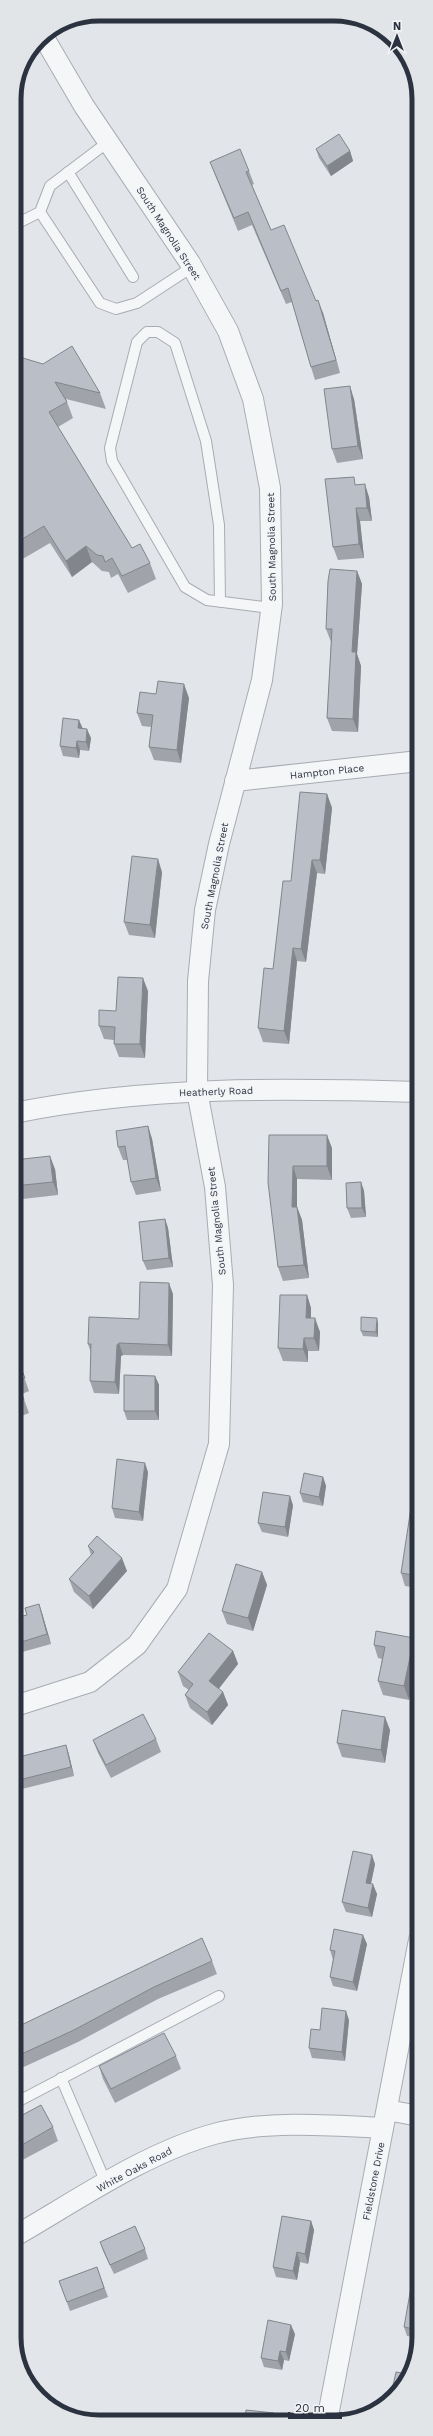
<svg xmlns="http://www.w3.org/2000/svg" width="433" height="2436" font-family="'Work Sans',sans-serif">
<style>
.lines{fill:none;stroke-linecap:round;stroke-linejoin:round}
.service-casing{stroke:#a8acb3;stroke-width:12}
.minor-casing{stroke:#a8acb3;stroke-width:22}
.service{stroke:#f5f6f8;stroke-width:10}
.minor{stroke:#f5f6f8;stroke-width:20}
.wall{fill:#a0a3aa}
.shaded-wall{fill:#82858b}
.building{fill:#babec6;stroke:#82858b}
.labels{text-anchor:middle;stroke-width:3;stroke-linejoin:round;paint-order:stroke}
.street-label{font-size:10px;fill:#2c3340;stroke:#f2f4f7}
.rim{fill:none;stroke:#2c3340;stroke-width:5}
</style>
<rect width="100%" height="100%" fill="#e2e5e9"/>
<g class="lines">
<g class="service-casing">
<g id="service">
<path d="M68 172 133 277"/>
<path d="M40 212 100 303 116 309 137 303 192 267"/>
<path d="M14 225 40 212 50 186 108 142"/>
<path d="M220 602 219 525 206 441 175 343 158 332H147L137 342 110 448 112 461 185 587 207 600 271 608"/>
<path d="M61 2078 106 2183"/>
<path d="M15 2103 219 1996"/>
</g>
</g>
<g class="minor-casing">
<g id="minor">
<path d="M235 781 419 761"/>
<path d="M14 1113C148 1086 284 1088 419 1092"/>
<path d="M15 1706 90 1682 137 1645 177 1589 219 1444 223 1285 215 1187 197 1091 198 981 205 910 219 844 262 680 272 604 270 488 253 399 228 331 190 263 84 106 43 36"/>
<path d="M387 2110 419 2116"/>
<path d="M15 2236C76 2201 145 2153 214 2134 265 2120 330 2125 383 2128"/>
<path d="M327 2421 419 1940"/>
</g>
</g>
<use href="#service" class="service"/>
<use href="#minor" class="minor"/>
</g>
<g class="wall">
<path d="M316 149 350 151 353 161 331 176 319 158Z"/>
<path d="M210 162 249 171 254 184 252 185 271 230 323 313 340 373 315 380 311 367 292 302 286 304 252 225 238 231 215 175Z"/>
<path d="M418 233V259L416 260 413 250Z"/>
<path d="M14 342 23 358 100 393 106 409 66 399 67 402 73 418 58 427 132 548 150 563 156 579 128 593 118 574 111 578 109 572 102 571 92 562 72 577 50 543 14 564Z"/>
<path d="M354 399 363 459 337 463 332 449Z"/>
<path d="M357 484 369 497 372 521H360L364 558 338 560 333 547Z"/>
<path d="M357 571 362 584 357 654 361 666 358 732 332 731 327 718 331 642 326 629Z"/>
<path d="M189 698 181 763 154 760 149 747 151 727 142 726 137 713Z"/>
<path d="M83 728 91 738 89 751 80 750 79 758 63 756 60 746Z"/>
<path d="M327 794 332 808 325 874 317 873 306 962 297 961 289 1044 263 1042 258 1028 273 969Z"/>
<path d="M162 872 155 938 129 935 124 922Z"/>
<path d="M148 991 145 1058 119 1057 114 1044V1040L104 1039 99 1026 116 1011Z"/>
<path d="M148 1126 152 1139 161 1191 136 1195 131 1182 128 1160H123L118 1147Z"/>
<path d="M269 1135 332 1148V1180L297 1179V1207L302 1220 309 1278 283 1281 278 1267Z"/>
<path d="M14 1160 55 1169 58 1195 14 1200Z"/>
<path d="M361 1182 364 1191 366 1217 351 1218 347 1208Z"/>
<path d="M165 1219 168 1228 173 1267 147 1270 143 1261Z"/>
<path d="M173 1294 172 1356 123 1355 121 1356 119 1394 94 1393 90 1381 91 1353 88 1344 139 1319Z"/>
<path d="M307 1295 311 1308V1318L320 1332 319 1351H308V1362L283 1361 278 1348Z"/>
<path d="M378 1323V1337L363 1336 361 1331Z"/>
<path d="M19 1363 29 1391 22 1394 29 1413 14 1419V1364Z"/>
<path d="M155 1376 159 1385V1420H127L124 1411Z"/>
<path d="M148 1472 143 1521 115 1518 112 1508Z"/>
<path d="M323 1477 326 1486 323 1506 303 1502 300 1493Z"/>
<path d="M419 1496V1588L405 1586 401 1573Z"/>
<path d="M293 1505 288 1537 262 1532 258 1523Z"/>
<path d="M88 1546 127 1571 93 1609 74 1592 69 1579 91 1555Z"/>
<path d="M262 1572 267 1585 253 1631 227 1624 222 1611Z"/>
<path d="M39 1604 42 1613 51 1644 15 1654V1618L27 1615Z"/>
<path d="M414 1638 418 1652 409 1700 383 1695 378 1681 382 1659 378 1658 374 1645Z"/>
<path d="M233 1651 238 1664 218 1689 223 1692 228 1705 212 1725 190 1708 185 1695 189 1690 183 1686 178 1672Z"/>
<path d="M390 1730 385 1763 342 1757 337 1743Z"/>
<path d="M156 1739 161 1752 111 1778 98 1753 93 1740Z"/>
<path d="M66 1745 69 1755 74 1776 18 1790 15 1781Z"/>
<path d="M375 1864 371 1884 377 1894 372 1917 346 1912 342 1902Z"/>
<path d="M367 1944 357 1991 333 1986 330 1977 333 1960 330 1950Z"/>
<path d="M212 1961 217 1974 158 1999 78 2042 15 2071V2028Z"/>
<path d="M349 2020 345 2061 312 2058 309 2048Z"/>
<path d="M176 2056 181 2069 115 2103 103 2079 99 2066Z"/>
<path d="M15 2119 53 2127 58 2141 15 2164Z"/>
<path d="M311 2221 314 2230 308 2264 300 2262 297 2280 276 2277 273 2267Z"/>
<path d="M100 2242 145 2249 148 2259 114 2274 103 2251Z"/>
<path d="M97 2267 108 2297 70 2311 59 2281Z"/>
<path d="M419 2277V2338L407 2336 404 2327Z"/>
<path d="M295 2334 289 2361 284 2360 282 2370 264 2367 261 2358Z"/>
</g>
<g class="shaded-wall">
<path d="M350 151 353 161 331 176 327 166Z"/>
<path d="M318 300 323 313 340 373 336 360Z"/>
<path d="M350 386 354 399 363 459 358 446Z"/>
<path d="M365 484 369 497 372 521 367 508Z"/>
<path d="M356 508 360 521 364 558 359 544Z"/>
<path d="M86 546 92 562 72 577 66 561Z"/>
<path d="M357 571 362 584 357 654 361 666 358 732 353 719 352 652Z"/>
<path d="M184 684 189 698 181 763 177 750Z"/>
<path d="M79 720 83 729 78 728Z"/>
<path d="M87 729 91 738 89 751 86 742Z"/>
<path d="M77 741 80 750 79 758 76 748Z"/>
<path d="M327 794 332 808 325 874 320 860Z"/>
<path d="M158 859 162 872 155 938 150 925Z"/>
<path d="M312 860 317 873 306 962 301 949Z"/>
<path d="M293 948 297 961 289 1044 284 1031Z"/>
<path d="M143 978 148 991 145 1058 140 1044Z"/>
<path d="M148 1126 152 1139 161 1191 156 1178Z"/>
<path d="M327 1135 332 1148V1180L327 1166Z"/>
<path d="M50 1156 55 1169 58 1195 53 1182Z"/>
<path d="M293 1166 297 1179V1220L292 1207Z"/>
<path d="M361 1182 364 1191 366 1217 362 1208Z"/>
<path d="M297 1207 302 1220 309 1278 304 1265Z"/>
<path d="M165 1219 168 1228 173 1267 169 1258Z"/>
<path d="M169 1283 173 1294 172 1356 168 1345Z"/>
<path d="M307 1295 311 1308V1331L306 1318Z"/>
<path d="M315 1318 320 1332 319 1351 314 1338Z"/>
<path d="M377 1318 378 1323V1337L376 1332Z"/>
<path d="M304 1338 308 1351V1362L303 1349Z"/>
<path d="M119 1343 123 1355 121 1356 119 1394 115 1382 117 1345Z"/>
<path d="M155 1376 159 1385V1420L155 1411Z"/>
<path d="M145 1463 148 1472 143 1521 139 1512Z"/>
<path d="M323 1477 326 1486 323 1506 319 1497Z"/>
<path d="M290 1496 293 1505 288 1537 285 1527Z"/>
<path d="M122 1558 127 1571 93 1609 89 1596Z"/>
<path d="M262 1572 267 1585 253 1631 248 1618Z"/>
<path d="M39 1604 42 1613 51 1644 47 1634Z"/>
<path d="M414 1638 418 1652 409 1700 404 1686Z"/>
<path d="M233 1651 238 1664 214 1695 209 1681Z"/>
<path d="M223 1692 228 1705 212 1725 207 1712Z"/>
<path d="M385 1717 390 1730 385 1763 381 1750Z"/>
<path d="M66 1745 69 1755 74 1776 71 1767Z"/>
<path d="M372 1855 375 1864 369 1892 366 1883Z"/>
<path d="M373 1884 377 1894 372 1917 368 1908Z"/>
<path d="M363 1935 367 1944 357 1991 353 1982Z"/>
<path d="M346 2011 349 2020 345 2061 342 2052Z"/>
<path d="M311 2221 314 2230 308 2264 305 2254Z"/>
<path d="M297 2252 300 2262 297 2280 293 2271Z"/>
<path d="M291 2325 295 2334 289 2361 286 2352Z"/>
<path d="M280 2351 284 2360 282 2370 278 2361Z"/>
<path d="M274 2413 277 2421H273Z"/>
</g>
<g class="building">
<path d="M339 134 350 151 327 166 316 149Z"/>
<path d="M240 149 249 171 246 172 271 230 284 225 316 301 318 300 336 360 311 367 288 288 281 291 248 212 234 218 210 162Z"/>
<path d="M411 233H418V250H413Z"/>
<path d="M14 342 23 358 43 364 72 346 100 393 55 382 67 402 49 412 132 548 140 544 150 563 122 576 112 558 105 562 103 556 97 555 86 546 66 561 44 526 14 544Z"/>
<path d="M350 386 358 446 332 449 324 389Z"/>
<path d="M354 477 355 485 365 484 367 508H356L359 544 333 547 325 479Z"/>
<path d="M330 569 357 571 352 652H356L353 719 327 718 332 629H326L328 581Z"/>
<path d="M158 681 184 684 177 750 149 747 153 715 137 713 140 692 156 694Z"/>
<path d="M63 718 79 720 78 728 87 729 86 742 77 741 76 748 60 746Z"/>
<path d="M300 792 327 794 320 860H312L301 949 293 948 284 1031 258 1028 264 968 273 969 283 881H291Z"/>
<path d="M132 856 158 859 150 925 124 922Z"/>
<path d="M118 977 143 978 140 1044H114L115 1027 99 1026V1010L116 1011Z"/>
<path d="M148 1126 156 1178 131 1182 125 1146 118 1147 116 1131Z"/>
<path d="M269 1135H327V1166H293L292 1207H297L304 1265 278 1267 268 1182Z"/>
<path d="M50 1156 53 1182 14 1186V1160Z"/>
<path d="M361 1182 362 1208H347L346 1183Z"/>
<path d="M165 1219 169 1258 143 1261 139 1222Z"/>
<path d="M140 1282 169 1283 168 1345 119 1343 117 1345 115 1382 90 1381 91 1344H88L89 1317 139 1319Z"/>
<path d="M280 1295H307L306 1318H315L314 1338H304L303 1349 278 1348Z"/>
<path d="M361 1317 377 1318 376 1332 361 1331Z"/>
<path d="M19 1363 25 1378 17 1381 24 1400 14 1404V1364Z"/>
<path d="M124 1375 155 1376V1411H124Z"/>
<path d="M117 1459 145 1463 139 1512 112 1508Z"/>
<path d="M304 1473 323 1477 319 1497 300 1493Z"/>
<path d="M263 1492 290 1496 285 1527 258 1523Z"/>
<path d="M413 1495 419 1496V1576L401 1573Z"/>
<path d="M97 1536 122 1558 89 1596 69 1579 94 1552 88 1546Z"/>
<path d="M236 1564 262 1572 248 1618 222 1611Z"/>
<path d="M39 1604 47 1634 15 1644V1618L27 1615 25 1608Z"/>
<path d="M376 1631 414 1638 404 1686 378 1681 385 1647 374 1645Z"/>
<path d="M209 1633 233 1651 209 1681 223 1692 207 1712 185 1695 193 1684 178 1672Z"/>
<path d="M342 1710 385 1717 381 1750 337 1743Z"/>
<path d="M143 1714 156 1739 106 1765 93 1740Z"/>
<path d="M66 1745 71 1767 15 1781V1758Z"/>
<path d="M353 1851 372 1855 366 1883 373 1884 368 1908 342 1902Z"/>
<path d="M334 1929 363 1935 353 1982 330 1977 335 1951 330 1950Z"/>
<path d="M202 1938 212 1961 154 1987 74 2030 15 2057V2028Z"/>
<path d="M322 2008 346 2011 342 2052 309 2048 311 2029 320 2030Z"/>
<path d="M164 2033 176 2056 111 2089 99 2066Z"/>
<path d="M41 2105 53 2127 15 2149V2119Z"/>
<path d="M282 2216 311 2221 305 2254 297 2252 293 2271 273 2267Z"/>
<path d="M135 2226 145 2249 110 2265 100 2242Z"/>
<path d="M97 2267 104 2288 67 2302 59 2281Z"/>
<path d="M413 2276 419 2277V2330L404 2327Z"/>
<path d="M268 2320 291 2325 286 2352 280 2351 278 2361 261 2358Z"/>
<path d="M396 2372 409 2374 398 2393 390 2399Z"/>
<path d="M246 2410 274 2413 273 2421H245Z"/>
</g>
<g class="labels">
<g class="street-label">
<text transform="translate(169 233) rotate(57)" y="4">South Magnolia Street</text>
<text transform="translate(271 547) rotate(-91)" y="4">South Magnolia Street</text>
<text transform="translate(327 771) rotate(-6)" y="4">Hampton Place</text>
<text transform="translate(214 876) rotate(-79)" y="4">South Magnolia Street</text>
<text transform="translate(216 1091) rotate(-2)" y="4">Heatherly Road</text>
<text transform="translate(216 1221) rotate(-96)" y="4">South Magnolia Street</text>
<text transform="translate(134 2169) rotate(-28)" y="4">White Oaks Road</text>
<text transform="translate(373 2181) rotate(-79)" y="4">Fieldstone Drive</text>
</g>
</g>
<path d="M0 0H433V2436H0ZM99 21H334A78 78 0 0 1 412 99V2337A78 78 0 0 1 334 2415H99A78 78 0 0 1 21 2337V99A78 78 0 0 1 99 21Z" fill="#e2e5e8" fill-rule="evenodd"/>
<path class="rim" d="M99 21H334A78 78 0 0 1 412 99V2337A78 78 0 0 1 334 2415H99A78 78 0 0 1 21 2337V99A78 78 0 0 1 99 21Z"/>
<g transform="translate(397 36)" stroke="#f2f4f7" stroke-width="3" paint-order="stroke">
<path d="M0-3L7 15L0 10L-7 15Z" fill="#2c3340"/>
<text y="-6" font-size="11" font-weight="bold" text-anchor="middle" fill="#2c3340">N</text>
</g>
<path d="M289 2412v6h52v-6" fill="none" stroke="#2c3340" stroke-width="2"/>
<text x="295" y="2412" font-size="12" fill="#2c3340" stroke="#f2f4f7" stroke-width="3" paint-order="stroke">20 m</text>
</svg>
